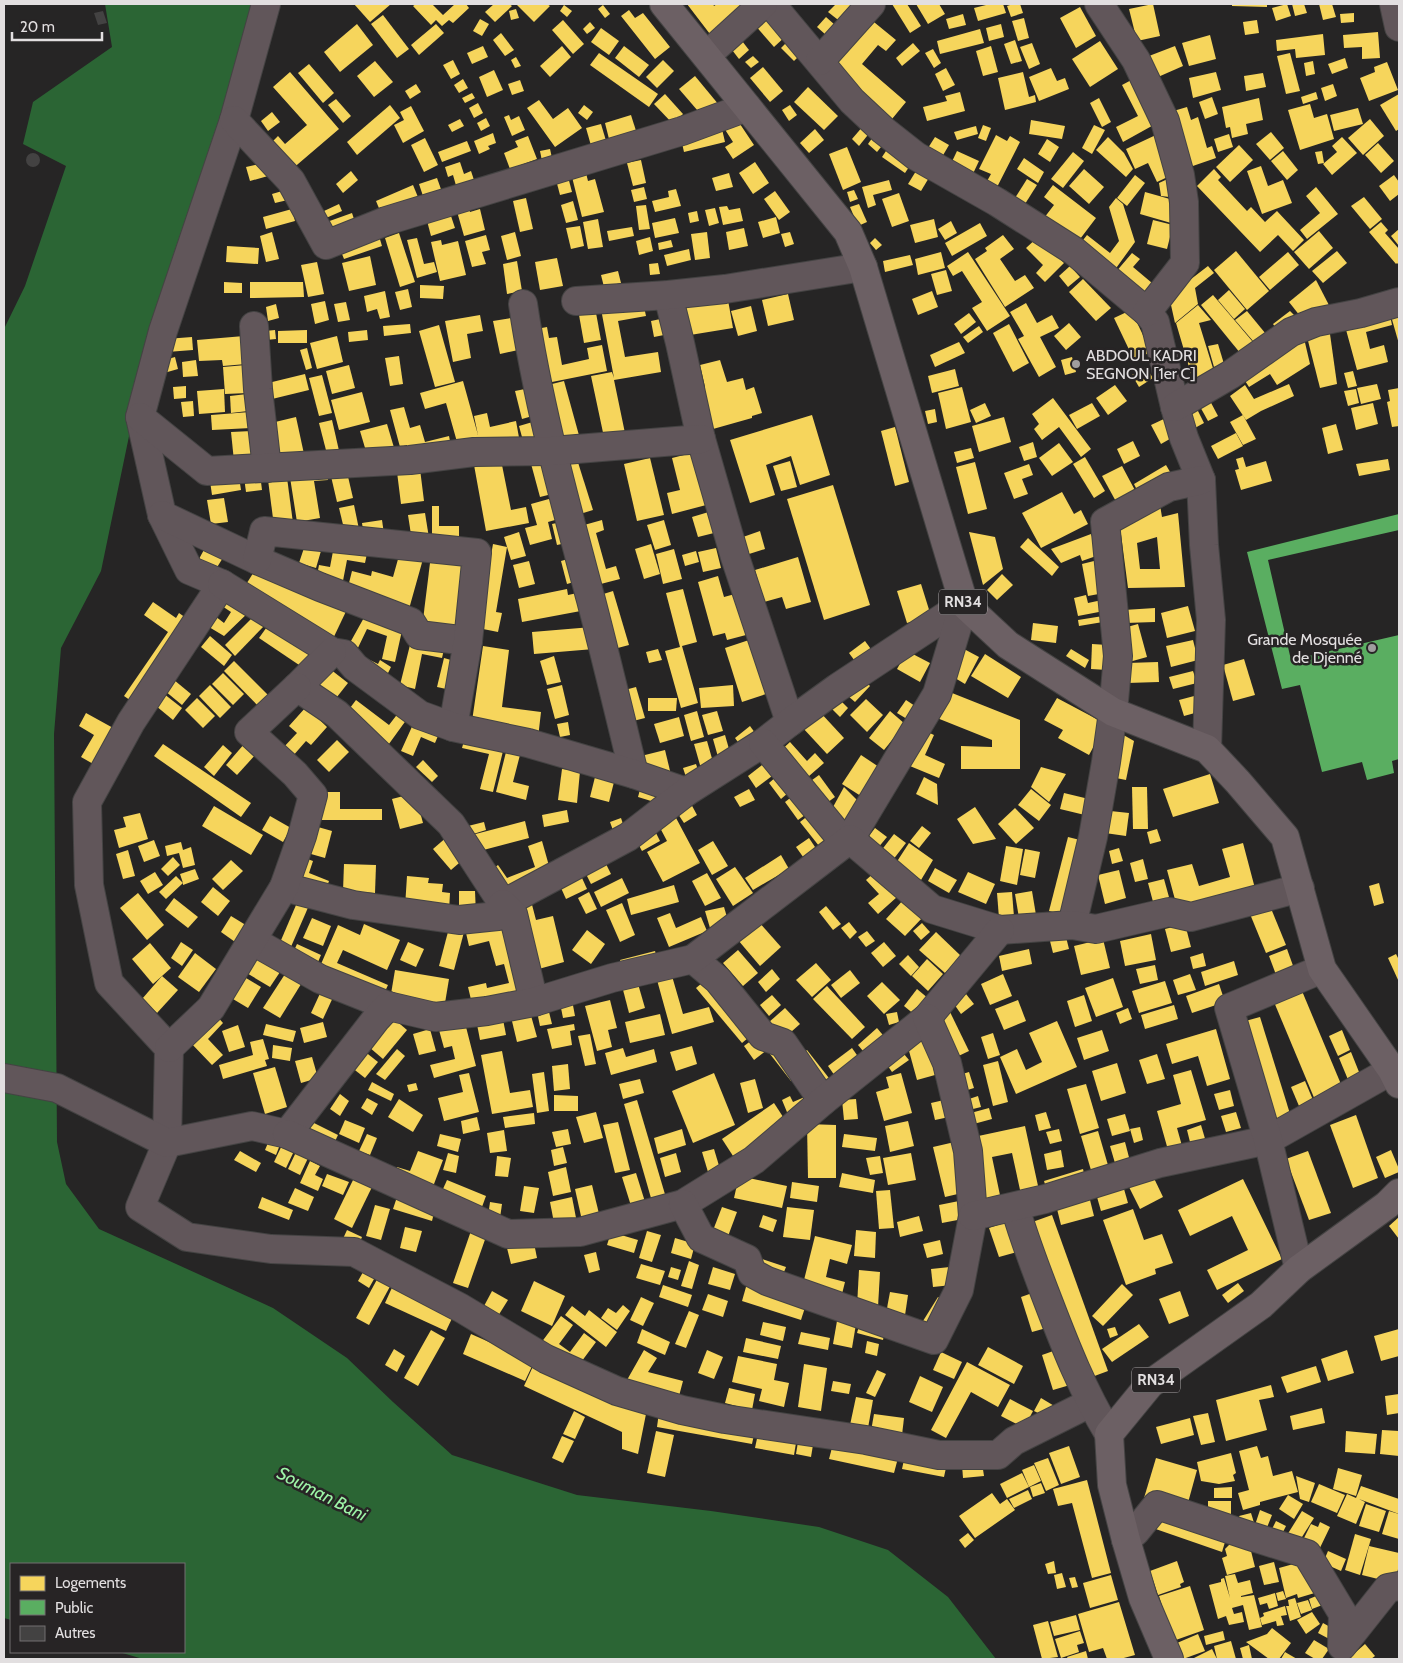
<svg xmlns="http://www.w3.org/2000/svg" width="1403" height="1663" font-family="Cabin,sans-serif">
<style>
.water{fill:#2b6534}
.homes{fill:#f6d55c;fill-rule:evenodd}
.public{fill:#5aae61}
.building{fill:#434242}
.lines{fill:none;stroke-linecap:round;stroke-linejoin:round}
.minor-casing{stroke:#444343;stroke-width:30}
.primary-casing{stroke:#444343;stroke-width:30}
.minor{stroke:#61565a;stroke-width:28}
.primary{stroke:#6c6064;stroke-width:28}
.poi-dot{fill:#a09e9f;stroke:#272425;stroke-width:2}
.labels{text-anchor:middle;stroke-width:5;stroke-linejoin:round;paint-order:stroke}
.shield{fill:#272425;stroke:#aaa7a8;stroke-width:1}
.shield-label{font-size:15px;font-weight:bold;fill:#e2dfe0}
.poi-label{font-size:16px;fill:#e2dfe0;stroke:#272425;text-anchor:start}
.water-label{font-size:18px;font-style:italic;fill:#9df5a7;stroke:#272425}
</style>
<rect width="100%" height="100%" fill="#262525"/>
<path class="water" d="M105 4H259L133 417 101 571 61 648 54 734 57 1142 66 1184 99 1229 273 1308 347 1358 393 1402 452 1455 577 1495 711 1511 819 1527 888 1550 948 1597 996 1659H143L119 1652H184V1564H11V1620L4 1618V329L25 286 66 166 23 144 33 102 112 47Z"/>
<g class="homes">
<path d="M354 4H391L370 22Z"/>
<path d="M416 4H432L443 15 455 4H466L469 8 453 23 449 20 442 26 436 20 431 25 413 6Z"/>
<path d="M494 4H509L512 6 495 22 485 12Z"/>
<path d="M516 4H547L550 6 534 22Z"/>
<path d="M687 4H713L714 6 717 4H749L713 38Z"/>
<path d="M836 4H859L842 23 828 12Z"/>
<path d="M892 4H907L921 26 910 33Z"/>
<path d="M916 4H939L945 14 928 24Z"/>
<path d="M990 4H1003L1006 13 978 21 974 8Z"/>
<path d="M1013 4H1020L1023 13 1011 17 1007 6Z"/>
<path d="M1153 4 1160 36 1137 41 1129 9Z"/>
<path d="M1232 4H1267V7L1232 6Z"/>
<path d="M1287 4 1291 16 1276 21 1272 8Z"/>
<path d="M1292 4H1304L1307 13 1295 16Z"/>
<path d="M1319 4H1332L1336 17 1323 20Z"/>
<path d="M564 5 572 11 567 17 560 11Z"/>
<path d="M603 5 610 14 605 18 598 9Z"/>
<path d="M1080 7 1096 36 1076 48 1060 18Z"/>
<path d="M516 9 519 18 511 20 509 11Z"/>
<path d="M629 10 635 18 643 13 670 47 655 59 621 16Z"/>
<path d="M766 13 787 35 774 47 754 24Z"/>
<path d="M1354 13V22L1341 23 1340 14Z"/>
<path d="M963 14 966 25 949 29 946 19Z"/>
<path d="M383 15 409 49 397 58 371 24Z"/>
<path d="M826 17 835 25 826 35 817 27Z"/>
<path d="M869 18 896 40 886 51 878 45 862 64 906 102 892 119 829 65Z"/>
<path d="M1024 18 1029 38 1018 41 1012 21Z"/>
<path d="M480 19 489 24 482 36 473 31Z"/>
<path d="M563 20 584 44 573 54 552 30Z"/>
<path d="M1257 20 1259 33 1245 35 1243 22Z"/>
<path d="M590 22 595 28 587 34 583 29Z"/>
<path d="M357 24 373 45 340 72 324 52Z"/>
<path d="M436 24 444 33 419 55 411 45Z"/>
<path d="M1001 24 1004 37 989 41 986 28Z"/>
<path d="M601 28 619 41 609 55 591 42Z"/>
<path d="M980 29 984 43 940 54 937 41Z"/>
<path d="M1378 32 1380 58 1362 59V47L1344 48 1343 35Z"/>
<path d="M501 33 514 50 505 56 493 40Z"/>
<path d="M1323 34 1325 55 1296 58 1295 49 1277 51 1276 40Z"/>
<path d="M1210 35 1216 59 1189 66 1182 43Z"/>
<path d="M739 37 749 50 739 59 729 46Z"/>
<path d="M790 39 803 52 794 61 781 48Z"/>
<path d="M1015 40 1022 61 1011 64 1004 44Z"/>
<path d="M1100 41 1118 69 1090 87 1072 59Z"/>
<path d="M913 43 920 51 902 66 896 58Z"/>
<path d="M1032 43 1040 64 1029 69 1020 47Z"/>
<path d="M483 46 488 57 472 64 467 53Z"/>
<path d="M562 46 571 57 550 77 540 66Z"/>
<path d="M624 46 649 65 639 77 615 58Z"/>
<path d="M991 46 998 72 983 76 976 51Z"/>
<path d="M1175 46 1183 66 1158 77 1149 56Z"/>
<path d="M933 49 941 63 934 68 925 53Z"/>
<path d="M599 53 658 94 649 107 590 65Z"/>
<path d="M1290 53 1300 91 1286 94 1277 56Z"/>
<path d="M753 56 759 62 751 68 745 62Z"/>
<path d="M516 57 521 66 515 68 511 60Z"/>
<path d="M1345 58 1348 68 1332 74 1328 64Z"/>
<path d="M453 60 460 74 451 79 443 65Z"/>
<path d="M663 60 674 71 657 88 646 77Z"/>
<path d="M375 61 393 82 374 97 357 76Z"/>
<path d="M1313 61 1315 74 1306 76 1304 63Z"/>
<path d="M1387 62 1398 90 1369 101 1360 78 1375 72 1374 67Z"/>
<path d="M309 64 334 93 323 103 298 73Z"/>
<path d="M763 67 783 91 770 102 750 78Z"/>
<path d="M946 68 955 85 943 91 935 74Z"/>
<path d="M1051 68 1057 81 1065 78 1069 89 1039 101 1029 77Z"/>
<path d="M494 70 503 90 487 97 479 77Z"/>
<path d="M290 72 339 129 291 170 269 145 278 136 285 144 307 125 273 87Z"/>
<path d="M1023 72 1029 97 1035 95 1036 102 1005 110 998 78Z"/>
<path d="M1216 72 1221 90 1193 98 1189 78Z"/>
<path d="M1263 73 1266 87 1246 91 1244 76Z"/>
<path d="M695 76 719 105 704 118 679 89Z"/>
<path d="M1137 77 1159 122 1123 142 1116 127 1138 116 1122 85Z"/>
<path d="M463 79 468 88 459 93 454 85Z"/>
<path d="M520 80 524 91 512 95 508 84Z"/>
<path d="M416 84 421 92 410 99 405 91Z"/>
<path d="M1333 84 1337 96 1325 101 1321 88Z"/>
<path d="M808 87 838 116 824 130 794 102Z"/>
<path d="M960 92 965 111 927 121 923 107 947 101 945 96Z"/>
<path d="M1316 92 1318 99 1303 104 1301 97Z"/>
<path d="M472 93 475 98 465 103 462 98Z"/>
<path d="M665 94 683 114 673 124 654 104Z"/>
<path d="M1399 94V129L1396 131 1380 105Z"/>
<path d="M1212 97 1218 114 1205 119 1199 102Z"/>
<path d="M1099 98 1111 122 1102 127 1090 103Z"/>
<path d="M1259 98 1263 120 1246 124 1248 134 1232 138 1230 127 1226 128 1222 107Z"/>
<path d="M336 99 351 116 343 123 328 105Z"/>
<path d="M539 100 553 119 568 108 582 128 555 147 527 108Z"/>
<path d="M478 103 483 113 474 118 469 108Z"/>
<path d="M1310 104 1314 118 1327 114 1334 139 1300 150 1288 110Z"/>
<path d="M390 105 400 118 357 155 347 142Z"/>
<path d="M584 105 593 112 587 120 578 113Z"/>
<path d="M790 105 797 115 789 121 782 110Z"/>
<path d="M411 106 424 131 403 143 394 125 404 120 400 112Z"/>
<path d="M1187 107 1191 120 1198 117 1207 148 1212 146 1216 158 1187 168 1170 112Z"/>
<path d="M1358 108 1363 124 1334 131 1330 115Z"/>
<path d="M272 112 280 122 268 131 261 121Z"/>
<path d="M509 115 511 120 519 116 525 130 512 136 504 117Z"/>
<path d="M631 115 637 134 610 143 605 123Z"/>
<path d="M486 118 490 126 481 131 477 123Z"/>
<path d="M460 119 464 126 452 132 448 125Z"/>
<path d="M1370 119 1384 136 1363 155 1348 138Z"/>
<path d="M1031 120 1065 126 1062 139 1029 134Z"/>
<path d="M601 124 607 144 592 149 586 128Z"/>
<path d="M740 124 754 145 733 159 725 147 733 142 724 128Z"/>
<path d="M864 125 871 131 859 146 852 139Z"/>
<path d="M983 125 991 128 986 141 978 138Z"/>
<path d="M1094 125 1105 130 1092 154 1082 148Z"/>
<path d="M976 126 978 134 957 140 954 132Z"/>
<path d="M722 129 725 142 684 152 681 139Z"/>
<path d="M815 129 824 140 809 153 800 143Z"/>
<path d="M1271 132 1284 148 1270 160 1256 144Z"/>
<path d="M493 133 496 143 488 146 490 149 479 154 474 141Z"/>
<path d="M875 134 885 142 877 152 868 144Z"/>
<path d="M1158 134 1176 173 1157 182 1148 163 1135 169 1126 149Z"/>
<path d="M1229 134 1233 147 1218 152 1214 139Z"/>
<path d="M996 135 1007 141 1010 136 1020 142 993 195 982 190 991 174 979 169Z"/>
<path d="M528 136 537 159 510 169 504 153 518 147 515 141Z"/>
<path d="M935 137 949 145 942 157 928 148Z"/>
<path d="M1108 137 1124 153 1133 169 1126 177 1096 150Z"/>
<path d="M1342 137 1357 153 1332 175 1323 164 1337 152 1332 146Z"/>
<path d="M425 138 438 165 424 172 411 145Z"/>
<path d="M1047 139 1059 147 1050 162 1038 154Z"/>
<path d="M467 141 471 151 442 162 438 152Z"/>
<path d="M1378 143 1394 161 1381 173 1365 155Z"/>
<path d="M890 145 913 161 905 173 882 157Z"/>
<path d="M1239 145 1253 160 1230 182 1216 167Z"/>
<path d="M847 147 861 182 843 190 829 154Z"/>
<path d="M550 149 552 158 542 161 540 151Z"/>
<path d="M957 151 979 161 970 180 948 170Z"/>
<path d="M1283 151 1298 170 1287 180 1271 161Z"/>
<path d="M1322 151 1324 163 1318 164 1315 152Z"/>
<path d="M1073 152 1084 161 1063 188 1051 179Z"/>
<path d="M1024 158 1044 172 1038 183 1017 169Z"/>
<path d="M641 160 646 183 633 186 627 163Z"/>
<path d="M460 162 464 174 471 171 475 183 457 189 453 175 448 177 445 167Z"/>
<path d="M755 162 769 183 753 194 739 173Z"/>
<path d="M264 163 268 176 250 181 246 167Z"/>
<path d="M921 163 933 171 921 191 908 184Z"/>
<path d="M1261 166 1268 186 1283 180 1292 203 1262 214 1247 171Z"/>
<path d="M585 169 588 181 595 179 604 212 582 217 571 173Z"/>
<path d="M1084 169 1104 187 1089 204 1069 186Z"/>
<path d="M1214 169 1221 177 1218 180 1247 211 1251 207 1265 222 1277 211 1304 240 1293 251 1278 235 1260 252 1197 186Z"/>
<path d="M351 171 358 180 343 193 336 184Z"/>
<path d="M567 173 572 192 560 195 555 176Z"/>
<path d="M729 173 733 187 716 191 712 178Z"/>
<path d="M1135 175 1145 183 1127 206 1117 198Z"/>
<path d="M1394 175 1399 182V194L1390 201 1379 186Z"/>
<path d="M1174 176 1178 198 1161 196 1159 183Z"/>
<path d="M437 178 442 192 424 199 419 184Z"/>
<path d="M1027 179 1037 185 1025 204 1015 198Z"/>
<path d="M889 180 892 190 873 195 876 205 868 208 862 187Z"/>
<path d="M413 185 420 202 383 218 376 201Z"/>
<path d="M1053 185 1096 218 1077 243 1044 218 1054 205 1044 197Z"/>
<path d="M644 187 647 199 634 202 631 190Z"/>
<path d="M1316 187 1338 214 1307 239 1300 230 1320 213 1306 196Z"/>
<path d="M289 189 292 199 275 203 272 194Z"/>
<path d="M676 189 681 206 655 212 652 201 669 197 668 191Z"/>
<path d="M854 190 858 199 850 202 847 192Z"/>
<path d="M775 191 790 212 779 220 764 199Z"/>
<path d="M1145 192 1177 201 1171 223 1140 214Z"/>
<path d="M899 193 909 221 892 227 882 199Z"/>
<path d="M1364 197 1382 219 1370 229 1351 206Z"/>
<path d="M526 198 533 229 520 232 513 201Z"/>
<path d="M1116 198 1123 204 1135 242 1114 271 1080 244 1087 235 1110 253 1119 241 1109 207Z"/>
<path d="M573 201 578 220 566 223 561 205Z"/>
<path d="M339 204 342 211 326 218 324 211Z"/>
<path d="M859 204 867 222 858 226 850 207Z"/>
<path d="M468 205 470 212 480 209 485 230 464 236 456 208Z"/>
<path d="M646 205 650 229 639 230 636 206Z"/>
<path d="M727 206 729 210 740 208 743 221 723 225 719 207Z"/>
<path d="M715 208 719 223 709 226 705 210Z"/>
<path d="M292 209 295 221 266 229 263 217Z"/>
<path d="M449 210 455 228 431 236 426 217Z"/>
<path d="M697 211 699 221 690 223 688 213Z"/>
<path d="M352 213 357 228 330 238 324 223Z"/>
<path d="M776 217 780 233 763 238 758 222Z"/>
<path d="M675 218 679 233 655 238 652 223Z"/>
<path d="M598 219 603 247 588 249 583 222Z"/>
<path d="M934 219 938 237 915 243 910 225Z"/>
<path d="M1153 220 1173 225 1167 249 1147 244Z"/>
<path d="M951 221 957 233 945 240 938 229Z"/>
<path d="M1381 222 1388 230 1385 233 1399 249V265L1397 263 1396 264 1369 232Z"/>
<path d="M980 223 987 236 952 256 945 243Z"/>
<path d="M580 226 584 246 571 249 566 228Z"/>
<path d="M632 227 634 236 609 241 607 231Z"/>
<path d="M744 228 748 246 729 250 726 232Z"/>
<path d="M1399 229V246L1391 236Z"/>
<path d="M1319 231 1333 248 1309 269 1294 252Z"/>
<path d="M272 232 279 259 266 262 260 236Z"/>
<path d="M515 232 521 256 507 260 501 236Z"/>
<path d="M707 232 710 258 695 260 691 234Z"/>
<path d="M790 232 794 244 785 247 781 234Z"/>
<path d="M399 233 415 282 400 287 385 238Z"/>
<path d="M486 235 490 250 482 252 486 264 472 267 465 241Z"/>
<path d="M1003 235 1014 249 1000 259 1015 281 1025 275 1034 288 1005 307 975 259 987 251 985 248Z"/>
<path d="M379 236 382 246 344 259 340 249Z"/>
<path d="M650 237 653 251 639 255 636 241Z"/>
<path d="M1038 237 1064 263 1045 282 1036 273 1043 265 1026 248Z"/>
<path d="M417 238 424 264 434 262 437 272 417 278 407 240Z"/>
<path d="M875 238 882 245 876 250 870 243Z"/>
<path d="M441 240 442 245 458 241 466 275 440 281 431 242Z"/>
<path d="M671 240 673 247 659 250 658 243Z"/>
<path d="M227 246 259 248 258 264 226 262Z"/>
<path d="M689 249 691 260 667 266 664 255Z"/>
<path d="M1236 251 1269 291 1247 310 1214 270Z"/>
<path d="M1337 251 1347 263 1323 283 1312 271Z"/>
<path d="M941 252 945 268 918 275 915 259Z"/>
<path d="M968 252 1010 316 987 331 972 308 982 302 962 271 953 276 947 266Z"/>
<path d="M1288 252 1299 265 1270 290 1259 277Z"/>
<path d="M1132 253 1140 259 1133 267 1152 283 1141 295 1115 273Z"/>
<path d="M910 255 913 265 885 272 883 261Z"/>
<path d="M370 256 376 285 349 291 342 263Z"/>
<path d="M557 258 563 286 540 290 535 262Z"/>
<path d="M517 261 522 291 507 294 503 264Z"/>
<path d="M317 262 324 294 308 297 301 265Z"/>
<path d="M658 263 660 274 650 275 649 264Z"/>
<path d="M1070 266 1080 277 1068 287 1059 276Z"/>
<path d="M1208 266 1214 273 1195 288 1198 304 1175 323 1169 296Z"/>
<path d="M946 270 952 291 937 295 931 274Z"/>
<path d="M618 271 621 283 604 287 601 275Z"/>
<path d="M1083 279 1111 308 1096 321 1069 292Z"/>
<path d="M1316 280 1332 311 1304 321 1289 302Z"/>
<path d="M224 282 242 283V293H224Z"/>
<path d="M250 282H303L304 297 250 298Z"/>
<path d="M420 285 444 286 443 299 420 298Z"/>
<path d="M408 289 412 307 400 310 395 292Z"/>
<path d="M1229 290 1245 309 1234 319 1218 300Z"/>
<path d="M385 291 390 317 380 319 377 309 367 312 364 296Z"/>
<path d="M932 291 938 307 918 315 912 299Z"/>
<path d="M788 294 794 320 768 326 762 300Z"/>
<path d="M1213 295 1258 348 1245 359 1201 305Z"/>
<path d="M728 300 733 328 684 336 680 307Z"/>
<path d="M325 301 329 320 315 324 311 304Z"/>
<path d="M346 302 350 320 338 322 334 304Z"/>
<path d="M643 302 646 316 618 321 625 357 658 352 661 372 614 380 626 438 605 442 591 376 612 372 614 378 601 309Z"/>
<path d="M1026 303 1037 323 1052 315 1059 328 1040 337 1056 367 1039 377 1018 339 1024 336 1010 312Z"/>
<path d="M276 304 279 318 268 321 266 307Z"/>
<path d="M1198 305 1211 320 1199 323 1216 378 1194 384 1176 323Z"/>
<path d="M751 306 757 331 738 336 731 311Z"/>
<path d="M1131 310 1151 352 1134 360 1114 318Z"/>
<path d="M1247 311 1270 339 1259 348 1235 320Z"/>
<path d="M1290 311 1296 317 1278 331 1273 324Z"/>
<path d="M596 313 601 340 584 343 579 315Z"/>
<path d="M969 313 976 322 961 334 954 324Z"/>
<path d="M1399 313V344L1391 316Z"/>
<path d="M480 315 483 331 467 334 471 358 453 362 445 321Z"/>
<path d="M1390 315 1392 325 1366 332 1370 349 1384 345 1388 362 1357 370 1345 326Z"/>
<path d="M517 317 523 349 500 354 493 321Z"/>
<path d="M665 318 669 334 654 337 651 321Z"/>
<path d="M1069 323 1081 337 1066 350 1054 336Z"/>
<path d="M410 324 411 333 384 336 383 326Z"/>
<path d="M1009 324 1029 363 1013 372 993 333Z"/>
<path d="M439 325 455 382 435 387 419 331Z"/>
<path d="M979 326 983 332 968 343 963 337Z"/>
<path d="M547 327 549 338 557 337 562 365 589 359 587 348 602 345 607 371 542 384 531 330Z"/>
<path d="M1329 327 1337 384 1320 388 1306 333Z"/>
<path d="M275 330 276 339 266 340 265 331Z"/>
<path d="M307 330V343H278V331Z"/>
<path d="M367 330 368 340 349 342 348 332Z"/>
<path d="M1303 334 1310 364 1277 385 1270 374 1249 387 1240 373Z"/>
<path d="M244 336 246 364 223 366 222 360 199 361 197 340Z"/>
<path d="M337 336 343 362 317 369 310 343Z"/>
<path d="M192 337 193 350 167 352 166 339Z"/>
<path d="M959 342 965 353 935 367 930 355Z"/>
<path d="M1218 344 1224 364 1214 367 1208 346Z"/>
<path d="M307 348 312 368 306 370 300 350Z"/>
<path d="M399 356 403 384 390 386 385 358Z"/>
<path d="M175 357 178 369 164 373 161 361Z"/>
<path d="M1072 357 1076 372 1065 375 1061 360Z"/>
<path d="M196 360 198 376 183 377 182 362Z"/>
<path d="M720 360 727 382 743 378 746 390 754 387 762 413 752 416V418L713 429 702 388 705 387 700 365Z"/>
<path d="M246 365 248 393 225 394 223 367Z"/>
<path d="M349 365 355 388 332 394 326 371Z"/>
<path d="M1146 367 1153 378 1139 387 1132 375Z"/>
<path d="M955 369 959 386 932 393 928 376Z"/>
<path d="M1353 371 1357 386 1348 388 1344 373Z"/>
<path d="M305 374 309 390 268 400 264 384Z"/>
<path d="M322 375 332 413 319 416 309 378Z"/>
<path d="M463 381 478 435 474 416 487 413 490 427 516 421 520 443 459 449 446 403 425 409 420 393Z"/>
<path d="M564 381 580 439 559 444 544 386Z"/>
<path d="M1289 384 1294 396 1261 411 1246 420 1230 396 1245 385 1254 399Z"/>
<path d="M1377 384 1381 399 1361 404 1357 388Z"/>
<path d="M1115 385 1127 401 1108 415 1096 398Z"/>
<path d="M186 386V398L174 399 173 387Z"/>
<path d="M962 387 971 422 946 429 938 393Z"/>
<path d="M530 388 536 415 522 419 515 391Z"/>
<path d="M1399 388V426L1392 427 1387 402 1390 401 1388 390Z"/>
<path d="M224 389 225 412 199 414 197 391Z"/>
<path d="M1356 389 1359 403 1348 406 1344 391Z"/>
<path d="M362 392 370 422 339 430 331 400Z"/>
<path d="M247 394 248 411 231 413 230 396Z"/>
<path d="M1208 397 1218 416 1208 421 1198 403Z"/>
<path d="M1053 398 1091 449 1081 457 1059 427 1042 440 1034 429 1039 424 1032 414Z"/>
<path d="M193 401 194 416 183 417 181 402Z"/>
<path d="M985 403 991 416 976 423 970 410Z"/>
<path d="M1092 403 1100 416 1077 429 1069 415Z"/>
<path d="M1373 403 1378 424 1356 430 1351 408Z"/>
<path d="M404 407 410 428 420 425 425 442 449 436 451 446 411 457 407 445 400 447 390 410Z"/>
<path d="M935 409 937 422 928 424 925 411Z"/>
<path d="M1197 409 1204 423 1193 429 1185 416Z"/>
<path d="M250 412 251 428 212 430 211 415Z"/>
<path d="M812 415 830 475 800 485 791 456 766 465 775 495 750 503 730 440Z"/>
<path d="M1243 415 1256 439 1243 445 1230 422Z"/>
<path d="M296 417 304 454 279 460 271 423Z"/>
<path d="M1004 417 1011 442 979 452 972 426Z"/>
<path d="M1166 418 1175 436 1161 444 1151 425Z"/>
<path d="M332 420 340 455 328 458 319 423Z"/>
<path d="M536 421 542 443 525 448 519 426Z"/>
<path d="M387 424 395 451 368 458 360 431Z"/>
<path d="M1336 424 1343 450 1328 454 1322 428Z"/>
<path d="M895 427 909 482 895 486 881 431Z"/>
<path d="M252 431 254 459 234 461 231 432Z"/>
<path d="M1236 433 1243 446 1218 459 1211 446Z"/>
<path d="M1133 441 1140 456 1124 464 1117 449Z"/>
<path d="M1033 442 1037 457 1024 461 1019 447Z"/>
<path d="M1059 443 1073 462 1052 476 1039 458Z"/>
<path d="M971 448 974 458 957 463 954 452Z"/>
<path d="M696 452 710 504 672 514 667 493 680 490 672 458Z"/>
<path d="M575 453 593 510 580 514 563 457Z"/>
<path d="M546 455 556 493 540 497 530 460Z"/>
<path d="M1085 457 1105 491 1094 498 1073 464Z"/>
<path d="M1243 457 1246 467 1266 461 1272 481 1241 490 1235 470 1239 469 1236 459Z"/>
<path d="M650 458 664 515 637 521 624 464Z"/>
<path d="M1388 459 1390 470 1359 476 1356 464Z"/>
<path d="M501 460 511 510 526 507 529 523 486 531 474 465Z"/>
<path d="M790 461 797 487 781 491 773 466Z"/>
<path d="M975 462 987 509 968 514 956 467Z"/>
<path d="M1029 464 1033 475 1022 479 1028 494 1014 499 1004 473Z"/>
<path d="M1166 465 1173 477 1140 496 1134 484Z"/>
<path d="M326 466 328 480 314 481 320 518 297 522 289 471Z"/>
<path d="M1122 466 1138 496 1119 507 1102 476Z"/>
<path d="M346 468 353 498 337 502 330 472Z"/>
<path d="M420 469 424 501 401 504 397 472Z"/>
<path d="M286 470 293 523 274 526 267 472Z"/>
<path d="M260 474 262 490 246 492 244 477Z"/>
<path d="M239 477 241 490 212 495 210 481Z"/>
<path d="M833 485 870 605 824 620 787 499Z"/>
<path d="M1062 492 1074 514 1081 510 1088 524 1041 548 1022 513Z"/>
<path d="M556 497 562 518 548 522 552 539 530 545 525 528 537 525 531 504Z"/>
<path d="M224 498 228 522 211 524 207 500Z"/>
<path d="M354 505 360 534 346 537 339 508Z"/>
<path d="M1160 505 1162 517 1178 513 1185 587 1128 588 1119 519ZM1157 537 1160 569H1140L1137 543Z"/>
<path d="M432 506H439V526H459V542H432Z"/>
<path d="M712 511 718 532 698 537 692 517Z"/>
<path d="M425 513 429 538 412 541 408 515Z"/>
<path d="M382 520 384 534 364 536 362 523Z"/>
<path d="M602 520 604 530 596 533 606 569 616 566 620 579 593 586 577 527Z"/>
<path d="M664 520 671 545 655 550 647 525Z"/>
<path d="M566 521 571 542 557 545 552 524Z"/>
<path d="M760 531 765 549 749 554 743 537Z"/>
<path d="M519 532 526 556 511 560 504 537Z"/>
<path d="M969 532 995 537 1003 569 983 585Z"/>
<path d="M1091 534 1099 555 1082 561 1080 555 1061 563 1051 549Z"/>
<path d="M1028 538 1059 567 1052 576 1020 547Z"/>
<path d="M307 539 323 544 316 568 299 563Z"/>
<path d="M369 544 365 563 347 560 342 586 316 581 319 565 330 567 334 546Z"/>
<path d="M493 544 507 547 496 612 502 613 498 632 478 628Z"/>
<path d="M651 544 660 574 644 579 635 549Z"/>
<path d="M206 546 224 556 216 569 199 559Z"/>
<path d="M716 548 721 568 703 572 698 552Z"/>
<path d="M674 549 682 579 663 584 656 554Z"/>
<path d="M696 551 699 562 685 566 682 555Z"/>
<path d="M400 552 423 559 409 609 347 591 352 571 371 576 372 571 393 577Z"/>
<path d="M431 555 472 560 463 634 422 628Z"/>
<path d="M575 557 581 580 567 584 561 561Z"/>
<path d="M798 557 811 602 786 609 782 597 764 602 755 570Z"/>
<path d="M1098 560 1104 593 1088 596 1082 564Z"/>
<path d="M529 561 535 584 519 588 513 565Z"/>
<path d="M257 567 350 603 330 645 240 594Z"/>
<path d="M1002 574 1013 585 997 600 987 590Z"/>
<path d="M718 576 724 597 735 594 746 635 727 640 725 633 713 636 698 582Z"/>
<path d="M921 584 931 616 907 623 897 591Z"/>
<path d="M567 589 568 595 582 592 586 610 522 622 518 599Z"/>
<path d="M683 589 697 642 682 646 698 703 681 708 665 651 680 647 666 593Z"/>
<path d="M613 591 629 645 614 649 597 596Z"/>
<path d="M225 592 251 610 224 636 204 624 211 613 224 623 231 612 219 604Z"/>
<path d="M1086 595 1088 603 1102 600 1104 611 1078 616 1074 598Z"/>
<path d="M153 602 176 618 179 613 193 623 137 705 124 696 168 632 144 615Z"/>
<path d="M1188 606 1195 631 1167 638 1161 613Z"/>
<path d="M1155 608V622L1125 623 1124 610Z"/>
<path d="M366 614 403 626 395 662 382 659 387 636 367 629 355 654 346 650Z"/>
<path d="M255 615 265 625 235 656 225 645Z"/>
<path d="M1103 616V622L1079 626 1078 620Z"/>
<path d="M1033 623 1058 626 1056 643 1031 640Z"/>
<path d="M269 624 317 657 308 671 259 638Z"/>
<path d="M1138 624 1147 657 1129 662 1120 629Z"/>
<path d="M592 627 594 649 534 654 532 632Z"/>
<path d="M210 636 232 655 224 666 201 647Z"/>
<path d="M412 637 445 645 442 658 422 654 415 689 400 685Z"/>
<path d="M749 640 766 694 742 702 725 648Z"/>
<path d="M1193 640 1198 660 1171 667 1166 646Z"/>
<path d="M865 641 876 656 860 668 849 653Z"/>
<path d="M1092 644 1108 645 1107 670 1091 669Z"/>
<path d="M483 646 509 650 502 707 541 712 538 738 471 728Z"/>
<path d="M658 649 662 660 649 663 646 652Z"/>
<path d="M964 649 979 657 965 684 950 675Z"/>
<path d="M1071 649 1089 660 1085 668 1066 656Z"/>
<path d="M907 651 930 663 920 682 897 669Z"/>
<path d="M985 654 1021 677 1008 698 971 676Z"/>
<path d="M554 656 561 682 547 685 540 661Z"/>
<path d="M364 657 378 664 380 660 391 667 386 677Z"/>
<path d="M444 658 458 662 451 690 437 687Z"/>
<path d="M1244 659 1255 695 1233 701 1223 665Z"/>
<path d="M234 661 272 699 262 710 224 671Z"/>
<path d="M1158 662 1159 682 1127 683V663Z"/>
<path d="M330 669 348 683 333 702 315 687Z"/>
<path d="M1193 671 1197 683 1173 689 1169 677Z"/>
<path d="M223 673 244 694 233 705 212 684Z"/>
<path d="M168 675 191 694 182 705 159 686Z"/>
<path d="M864 680 870 686 855 702 848 696Z"/>
<path d="M210 685 231 707 220 718 199 696Z"/>
<path d="M562 685 569 715 555 719 547 689Z"/>
<path d="M733 685 734 706 701 708 699 688Z"/>
<path d="M636 687 645 718 629 722 621 691Z"/>
<path d="M942 689 1020 720V769H961V746L992 747V740L932 716Z"/>
<path d="M159 690 182 708 173 720 150 701Z"/>
<path d="M1198 695 1202 711 1184 716 1179 700Z"/>
<path d="M197 698 215 716 203 728 185 710Z"/>
<path d="M648 698H677L676 711H648Z"/>
<path d="M1057 698 1106 724 1089 755 1058 738 1063 730 1044 720Z"/>
<path d="M839 699 848 708 840 717 831 708Z"/>
<path d="M866 699 883 715 867 732 850 715Z"/>
<path d="M356 700 389 725 399 712 407 719 386 748 344 716Z"/>
<path d="M906 700 915 706 907 719 897 713Z"/>
<path d="M306 707 327 727 311 745 306 741 292 757 282 749 297 733 289 726Z"/>
<path d="M697 711 704 737 691 741 684 715Z"/>
<path d="M717 711 723 731 708 735 702 715Z"/>
<path d="M819 711 844 738 827 754 802 727Z"/>
<path d="M890 711 905 724 884 750 869 738Z"/>
<path d="M86 713 115 729 95 765 81 757 94 735 79 726Z"/>
<path d="M679 717 684 736 660 743 654 724Z"/>
<path d="M415 720 440 731 435 743 421 737 413 756 401 751Z"/>
<path d="M568 722 570 735 560 737 557 724Z"/>
<path d="M750 726 758 737 743 749 735 738Z"/>
<path d="M919 728 934 735 925 755 945 764 939 778 905 764Z"/>
<path d="M1120 733 1134 741 1126 780 1111 777Z"/>
<path d="M725 735 731 756 720 764 713 739Z"/>
<path d="M465 737 504 747 493 792 480 789 489 754 462 748Z"/>
<path d="M337 740 349 752 329 772 317 760Z"/>
<path d="M707 741 715 769 702 772 694 744Z"/>
<path d="M790 742 807 761 815 753 824 763 801 783 776 755Z"/>
<path d="M245 743 257 753 237 775 226 765Z"/>
<path d="M163 744 251 803 241 817 154 756Z"/>
<path d="M223 745 232 753 214 776 204 767Z"/>
<path d="M507 748 521 751 513 782 529 786 526 800 496 792Z"/>
<path d="M665 750 672 779 646 774 641 756Z"/>
<path d="M861 755 882 769 864 798 842 784Z"/>
<path d="M771 758 780 770 756 788 748 776Z"/>
<path d="M423 760 438 776 432 782 416 767Z"/>
<path d="M696 764 700 776 687 780 683 768Z"/>
<path d="M1041 767 1066 774 1049 802 1031 787Z"/>
<path d="M562 769 580 771 577 803 558 800Z"/>
<path d="M784 770 796 786 781 799 769 783Z"/>
<path d="M1210 774 1219 803 1173 817 1163 789Z"/>
<path d="M819 775 835 797 824 805 808 783Z"/>
<path d="M595 777 614 782 609 802 590 797Z"/>
<path d="M924 777 937 784 938 805 916 794Z"/>
<path d="M642 782 665 790 661 804 638 797Z"/>
<path d="M844 787 861 804 845 833 827 818Z"/>
<path d="M1132 787H1147L1148 829H1133Z"/>
<path d="M749 789 755 800 740 807 734 797Z"/>
<path d="M1031 789 1051 805 1039 821 1018 805Z"/>
<path d="M319 792H340V809H382V820H318Z"/>
<path d="M798 792 812 810 798 820 785 802Z"/>
<path d="M415 793 423 823 400 829 392 799Z"/>
<path d="M1064 793 1093 800 1089 816 1060 809Z"/>
<path d="M690 802 697 815 684 823 676 811Z"/>
<path d="M214 806 263 835 251 855 202 826Z"/>
<path d="M975 807 996 839 973 844 957 819Z"/>
<path d="M1015 808 1034 828 1016 844 998 824Z"/>
<path d="M567 810 569 822 544 827 542 815Z"/>
<path d="M1101 810 1129 813 1126 836 1098 832Z"/>
<path d="M814 811 836 841 823 851 800 822Z"/>
<path d="M140 813 148 839 119 848 114 830 126 827 123 817Z"/>
<path d="M270 816 291 828 283 842 262 830Z"/>
<path d="M675 816 700 863 663 882 647 852 667 841 658 824Z"/>
<path d="M621 818 626 833 615 836 610 822Z"/>
<path d="M525 821 529 838 472 853 468 836Z"/>
<path d="M484 822 486 830 470 835 468 826Z"/>
<path d="M311 825 332 831 325 858 304 852Z"/>
<path d="M922 826 931 833 919 848 910 841Z"/>
<path d="M875 828 887 837 877 849 866 840Z"/>
<path d="M654 829 660 841 642 851 635 838Z"/>
<path d="M1157 829 1161 841 1150 844 1147 832Z"/>
<path d="M894 834 906 843 889 865 877 856Z"/>
<path d="M448 836 466 857 451 870 433 849Z"/>
<path d="M1068 837 1088 842 1069 916 1049 911Z"/>
<path d="M809 838 819 853 806 861 796 847Z"/>
<path d="M154 840 160 856 144 862 138 846Z"/>
<path d="M542 841 551 873 499 892 486 874 498 865 507 878 535 867 528 846Z"/>
<path d="M713 841 728 866 712 875 698 850Z"/>
<path d="M181 842 183 850 191 847 195 865 183 868 179 853 167 856 165 846Z"/>
<path d="M909 843 933 860 921 880 896 863Z"/>
<path d="M1243 843 1257 896 1177 907 1167 870 1192 864 1199 886 1230 877 1222 849Z"/>
<path d="M1006 846 1023 849 1017 885 1000 881Z"/>
<path d="M1119 848 1123 861 1112 864 1109 851Z"/>
<path d="M1025 849 1040 852 1035 878 1020 875Z"/>
<path d="M128 850 135 876 123 879 116 854Z"/>
<path d="M781 855 789 869 753 890 745 878Z"/>
<path d="M173 857 180 865 168 876 161 869Z"/>
<path d="M302 857 313 861 309 873 329 881 325 892 294 880Z"/>
<path d="M603 858 611 874 591 884 583 868Z"/>
<path d="M1143 859 1148 879 1135 882 1130 863Z"/>
<path d="M231 860 243 871 223 890 212 879Z"/>
<path d="M344 864 376 865 375 893 343 891Z"/>
<path d="M735 867 753 893 733 906 716 879Z"/>
<path d="M935 868 957 880 949 893 928 881Z"/>
<path d="M195 869 199 879 183 885V883L166 899 159 892 176 876 183 883 180 874Z"/>
<path d="M578 869 587 889 566 899 557 879Z"/>
<path d="M1119 870 1126 898 1105 904 1098 875Z"/>
<path d="M155 872 163 885 148 894 140 881Z"/>
<path d="M875 872 897 897 878 914 868 903 879 894 866 880Z"/>
<path d="M968 872 995 884 986 904 958 892Z"/>
<path d="M707 873 721 898 705 906 692 881Z"/>
<path d="M407 876 429 878 428 883 443 884 442 892 450 893 449 911 405 907Z"/>
<path d="M622 878 629 893 601 907 594 892Z"/>
<path d="M1164 879 1172 908 1156 913 1148 883Z"/>
<path d="M1379 883 1384 903 1374 906 1369 886Z"/>
<path d="M674 885 679 902 631 915 627 899Z"/>
<path d="M213 887 230 901 218 916 201 902Z"/>
<path d="M459 891H475L476 915H459Z"/>
<path d="M1032 891 1036 915 1019 918 1015 894Z"/>
<path d="M589 892 597 909 586 914 578 898Z"/>
<path d="M1012 892 1014 917 999 918 997 893Z"/>
<path d="M138 893 164 925 147 940 120 908Z"/>
<path d="M530 897 536 920 553 916 564 962 535 970 517 900Z"/>
<path d="M174 898 198 917 188 928 165 910Z"/>
<path d="M299 898 310 903 287 956 276 952Z"/>
<path d="M904 899 923 917 905 936 886 919Z"/>
<path d="M622 903 635 935 620 942 606 910Z"/>
<path d="M826 906 841 924 833 930 819 912Z"/>
<path d="M1270 906 1286 945 1266 953 1250 914Z"/>
<path d="M724 907 729 924 710 928 705 911Z"/>
<path d="M670 913 676 928 701 917 707 931 669 947 657 918Z"/>
<path d="M231 916 249 927 238 944 221 932Z"/>
<path d="M312 918 331 926 323 946 303 938Z"/>
<path d="M758 921 781 947 760 966 738 940Z"/>
<path d="M849 922 857 932 850 939 841 928Z"/>
<path d="M505 923 526 995 473 1008 468 987 486 983 487 988 509 983 504 964 496 966 489 941 469 946 466 933Z"/>
<path d="M922 923 930 932 921 940 913 931Z"/>
<path d="M364 924 400 940 387 970 343 950 337 963 388 985 381 1000 318 971 338 925 360 935Z"/>
<path d="M1185 924 1191 947 1171 952 1165 929Z"/>
<path d="M449 928 464 932 454 970 439 966Z"/>
<path d="M587 930 605 944 591 964 572 950Z"/>
<path d="M867 931 875 941 866 947 858 937Z"/>
<path d="M936 932 961 956 945 973 919 950Z"/>
<path d="M1065 933 1069 949 1053 953 1049 937Z"/>
<path d="M1151 934 1156 960 1125 966 1120 941Z"/>
<path d="M1103 939 1110 968 1081 975 1074 946Z"/>
<path d="M181 942 193 950 182 966 171 958Z"/>
<path d="M408 942 424 949 416 967 400 960Z"/>
<path d="M884 942 896 956 883 967 871 953Z"/>
<path d="M150 943 171 968 153 984 132 959Z"/>
<path d="M297 944 321 955 315 969 290 959Z"/>
<path d="M1029 949 1032 964 1002 971 999 956Z"/>
<path d="M1287 949 1296 974 1278 980 1269 956Z"/>
<path d="M259 950 284 966 270 987 245 972Z"/>
<path d="M738 950 758 973 743 986 723 963Z"/>
<path d="M655 951 659 965 624 973 620 960Z"/>
<path d="M195 953 216 969 199 992 178 977Z"/>
<path d="M1203 953 1206 966 1193 969 1190 957Z"/>
<path d="M1396 954 1399 960V982L1388 958Z"/>
<path d="M908 955 919 967 911 976 899 964Z"/>
<path d="M927 959 943 974 928 991 912 976Z"/>
<path d="M1234 961 1238 975 1205 986 1201 972Z"/>
<path d="M816 963 831 980 812 997 796 980Z"/>
<path d="M1155 965 1158 980 1140 984 1136 969Z"/>
<path d="M772 969 780 979 766 992 758 982Z"/>
<path d="M395 970 449 979 444 1009 390 1000Z"/>
<path d="M850 970 860 983 841 998 831 985Z"/>
<path d="M287 971 303 981 280 1018 263 1008Z"/>
<path d="M1003 974 1012 996 990 1005 981 984Z"/>
<path d="M1190 974 1196 990 1178 995 1173 980Z"/>
<path d="M241 975 261 987 248 1008 228 996Z"/>
<path d="M162 976 178 990 157 1013 142 999Z"/>
<path d="M672 976 683 1014 709 1007 714 1022 672 1034 657 980Z"/>
<path d="M636 977 645 1008 629 1013 621 982Z"/>
<path d="M708 978 754 1033 742 1043 696 988Z"/>
<path d="M1113 978 1123 1007 1096 1017 1085 988Z"/>
<path d="M1165 981 1172 1003 1139 1013 1132 991Z"/>
<path d="M882 982 900 1000 884 1014 867 996Z"/>
<path d="M1219 984 1225 1002 1192 1013 1186 996Z"/>
<path d="M827 986 865 1027 852 1039 813 999Z"/>
<path d="M323 987 335 993 323 1019 311 1013Z"/>
<path d="M917 989 929 999 915 1015 904 1006Z"/>
<path d="M1302 991 1343 1089 1315 1100 1274 1002Z"/>
<path d="M966 994 974 1004 961 1014 954 1004Z"/>
<path d="M571 995 575 1016 563 1018 559 998Z"/>
<path d="M772 995 781 1005 769 1016 760 1005Z"/>
<path d="M1084 995 1092 1021 1075 1027 1067 1001Z"/>
<path d="M610 1000 617 1028 608 1030 612 1047 597 1051 585 1006Z"/>
<path d="M1018 1000 1026 1021 1004 1030 995 1009Z"/>
<path d="M547 1004 552 1024 540 1026 536 1007Z"/>
<path d="M1174 1005 1178 1019 1145 1029 1141 1015Z"/>
<path d="M785 1008 800 1024 782 1040 768 1023Z"/>
<path d="M1128 1008 1132 1019 1120 1024 1116 1013Z"/>
<path d="M530 1012 537 1037 517 1042 511 1017Z"/>
<path d="M897 1012 899 1022 889 1025 886 1014Z"/>
<path d="M950 1012 969 1051 950 1060 931 1020Z"/>
<path d="M215 1014 223 1023 208 1039 223 1055 212 1065 189 1041Z"/>
<path d="M502 1014 506 1035 480 1040 476 1019Z"/>
<path d="M660 1014 665 1035 630 1043 625 1022Z"/>
<path d="M1260 1017 1291 1117 1269 1123 1238 1023Z"/>
<path d="M393 1018 407 1030 383 1059 369 1047Z"/>
<path d="M1057 1021 1077 1067 1016 1094 1000 1057 1017 1049 1026 1070 1042 1062 1029 1033Z"/>
<path d="M323 1022 327 1037 304 1043 300 1028Z"/>
<path d="M465 1023 476 1066 434 1078 430 1065 455 1059 452 1046 444 1048 439 1030Z"/>
<path d="M266 1024 296 1031 293 1042 263 1035Z"/>
<path d="M574 1024 575 1030 570 1031 572 1045 552 1049 547 1029Z"/>
<path d="M238 1025 245 1047 229 1052 222 1031Z"/>
<path d="M877 1028 887 1040 868 1057 858 1045Z"/>
<path d="M430 1029 436 1051 419 1055 413 1034Z"/>
<path d="M1216 1029 1230 1079 1207 1086 1198 1056 1172 1064 1166 1044Z"/>
<path d="M1102 1030 1109 1051 1084 1060 1077 1038Z"/>
<path d="M1342 1030 1350 1050 1338 1056 1329 1036Z"/>
<path d="M993 1033 1000 1055 988 1059 981 1037Z"/>
<path d="M590 1034 596 1064 585 1066 578 1036Z"/>
<path d="M925 1035 935 1075 917 1080 906 1040Z"/>
<path d="M756 1037 767 1050 754 1060 744 1046Z"/>
<path d="M263 1039 269 1059 265 1060 267 1066 223 1079 219 1065 253 1055 250 1042Z"/>
<path d="M273 1045 292 1048 290 1061 272 1058Z"/>
<path d="M692 1046 697 1064 676 1071 670 1052Z"/>
<path d="M359 1047 378 1062 365 1078 346 1063Z"/>
<path d="M780 1047 801 1074 791 1081 770 1054Z"/>
<path d="M898 1047 909 1060 892 1072 883 1059Z"/>
<path d="M623 1048 626 1057 654 1049 657 1062 611 1075 605 1053Z"/>
<path d="M852 1048 859 1058 835 1076 828 1066Z"/>
<path d="M397 1049 405 1056 385 1080 376 1074Z"/>
<path d="M807 1050 832 1082 821 1089 797 1058Z"/>
<path d="M502 1051 510 1093 530 1090 533 1107 492 1114 481 1055Z"/>
<path d="M1351 1052 1361 1077 1349 1082 1339 1058Z"/>
<path d="M1157 1054 1165 1079 1147 1084 1139 1060Z"/>
<path d="M312 1057 318 1078 301 1083 295 1061Z"/>
<path d="M998 1061 1008 1102 993 1106 983 1065Z"/>
<path d="M1117 1063 1126 1093 1101 1101 1092 1071Z"/>
<path d="M568 1064 570 1089 554 1091 552 1066Z"/>
<path d="M275 1067 287 1107 265 1114 253 1073Z"/>
<path d="M1191 1070 1206 1120 1177 1128 1184 1153 1170 1157 1157 1111 1181 1104 1173 1075Z"/>
<path d="M544 1072 549 1111 537 1113 532 1074Z"/>
<path d="M969 1072 974 1088 961 1092 956 1076Z"/>
<path d="M469 1073 479 1112 444 1121 438 1098 463 1092 459 1075Z"/>
<path d="M714 1073 735 1125 693 1143 672 1091Z"/>
<path d="M901 1073 912 1113 884 1121 876 1092 889 1088 886 1077Z"/>
<path d="M640 1079 644 1093 623 1099 619 1084Z"/>
<path d="M755 1079 763 1108 748 1113 740 1083Z"/>
<path d="M1305 1081 1313 1100 1299 1106 1291 1087Z"/>
<path d="M372 1082 394 1094 391 1101 368 1090Z"/>
<path d="M416 1083 418 1090 409 1092 407 1085Z"/>
<path d="M1086 1084 1099 1128 1080 1134 1067 1089Z"/>
<path d="M1230 1090 1234 1106 1219 1110 1214 1094Z"/>
<path d="M340 1094 349 1101 340 1116 330 1109Z"/>
<path d="M554 1095 578 1096V1111H554Z"/>
<path d="M790 1096 793 1102 807 1096 811 1106 789 1117 782 1100Z"/>
<path d="M978 1096 981 1107 965 1111 963 1101Z"/>
<path d="M367 1098 378 1104 372 1115 361 1108Z"/>
<path d="M399 1099 423 1115 413 1132 388 1117Z"/>
<path d="M856 1099 858 1119 844 1120 842 1100Z"/>
<path d="M637 1100 667 1201 653 1205 624 1104Z"/>
<path d="M944 1100 949 1117 935 1120 931 1103Z"/>
<path d="M774 1103 787 1123 735 1159 722 1139Z"/>
<path d="M989 1108 992 1119 970 1125 967 1114Z"/>
<path d="M596 1112 603 1138 584 1143 576 1117Z"/>
<path d="M1046 1112 1051 1128 1039 1131 1035 1115Z"/>
<path d="M1236 1112 1241 1128 1226 1132 1221 1116Z"/>
<path d="M534 1113 535 1124 505 1128 503 1117Z"/>
<path d="M1125 1114 1130 1131 1112 1136 1107 1119Z"/>
<path d="M1356 1115 1378 1178 1353 1188 1330 1125Z"/>
<path d="M477 1117 480 1130 463 1134 461 1121Z"/>
<path d="M304 1118 338 1135 330 1152 295 1134Z"/>
<path d="M345 1120 365 1128 359 1143 339 1134Z"/>
<path d="M908 1121 914 1146 890 1152 885 1126Z"/>
<path d="M618 1122 630 1170 615 1173 603 1125Z"/>
<path d="M807 1124 836 1125V1178H808Z"/>
<path d="M1201 1125 1206 1142 1191 1146 1187 1130Z"/>
<path d="M1025 1126 1040 1195 1022 1199 1012 1153 992 1157 1001 1200 983 1204 969 1138Z"/>
<path d="M1140 1127 1143 1140 1134 1143 1130 1129Z"/>
<path d="M568 1129 571 1144 556 1147 552 1132Z"/>
<path d="M682 1129 686 1145 658 1154 654 1138Z"/>
<path d="M1059 1129 1062 1141 1050 1144 1046 1132Z"/>
<path d="M504 1130 507 1151 490 1153 487 1133Z"/>
<path d="M1098 1131 1110 1172 1093 1177 1081 1136Z"/>
<path d="M367 1134 377 1138 370 1155 359 1151Z"/>
<path d="M440 1134 461 1139 458 1152 437 1146Z"/>
<path d="M844 1134 877 1138 875 1151 842 1147Z"/>
<path d="M270 1138 281 1142 276 1155 265 1150Z"/>
<path d="M959 1141 963 1157 954 1160 962 1193 945 1197 933 1147Z"/>
<path d="M1125 1142 1131 1165 1117 1170 1110 1146Z"/>
<path d="M283 1143 295 1149 286 1168 274 1162Z"/>
<path d="M563 1147 567 1163 554 1166 551 1150Z"/>
<path d="M714 1149 720 1169 708 1172 702 1152Z"/>
<path d="M297 1150 309 1156 300 1175 288 1169Z"/>
<path d="M1061 1150 1064 1167 1047 1170 1044 1154Z"/>
<path d="M1391 1150 1399 1169V1172L1385 1178 1376 1157Z"/>
<path d="M240 1151 261 1163 256 1172 234 1160Z"/>
<path d="M418 1151 443 1160 431 1192 393 1178 397 1167 410 1171Z"/>
<path d="M1308 1151 1331 1213 1309 1220 1286 1159Z"/>
<path d="M448 1153 459 1156 456 1173 443 1170Z"/>
<path d="M676 1153 681 1172 665 1177 660 1158Z"/>
<path d="M911 1153 916 1180 888 1185 883 1158Z"/>
<path d="M497 1156 511 1158 508 1177 495 1176Z"/>
<path d="M880 1156 883 1173 870 1175 866 1158Z"/>
<path d="M310 1161 320 1166 315 1175 323 1179 318 1191 300 1183Z"/>
<path d="M566 1167 571 1192 553 1196 548 1172Z"/>
<path d="M1083 1169 1086 1182 1048 1194 1044 1181Z"/>
<path d="M1151 1172 1163 1197 1140 1209 1127 1183Z"/>
<path d="M636 1173 646 1205 632 1209 622 1177Z"/>
<path d="M842 1173 875 1180 873 1193 839 1187Z"/>
<path d="M327 1174 349 1182 343 1195 322 1186Z"/>
<path d="M739 1176 787 1186 782 1208 734 1198Z"/>
<path d="M354 1178 372 1187 352 1228 334 1219Z"/>
<path d="M1243 1179 1282 1259 1217 1290 1207 1270 1248 1250 1232 1216 1190 1236 1178 1210Z"/>
<path d="M447 1180 486 1196 479 1215 439 1198Z"/>
<path d="M792 1182 819 1186 817 1202 790 1198Z"/>
<path d="M592 1185 601 1222 583 1225 575 1189Z"/>
<path d="M524 1186 539 1188 534 1213 520 1211Z"/>
<path d="M295 1188 314 1197 308 1211 288 1203Z"/>
<path d="M1124 1189 1128 1203 1101 1211 1097 1197Z"/>
<path d="M890 1190 894 1228 879 1229 876 1191Z"/>
<path d="M262 1197 293 1210 289 1220 258 1208Z"/>
<path d="M397 1197 435 1209 432 1221 393 1209Z"/>
<path d="M572 1197 577 1223 555 1228 550 1202Z"/>
<path d="M964 1200 968 1218 942 1223 939 1205Z"/>
<path d="M1090 1200 1094 1216 1061 1225 1057 1209Z"/>
<path d="M490 1202 502 1204 500 1218 488 1217Z"/>
<path d="M375 1205 390 1209 381 1240 366 1236Z"/>
<path d="M722 1207 737 1212 727 1239 712 1233Z"/>
<path d="M787 1207 814 1210 810 1240 783 1237Z"/>
<path d="M1133 1209 1144 1240 1162 1234 1173 1263 1155 1269 1156 1274 1126 1285 1103 1220Z"/>
<path d="M763 1215 777 1220 773 1232 759 1227Z"/>
<path d="M1052 1215 1108 1371 1081 1381 1024 1225Z"/>
<path d="M919 1216 923 1231 900 1237 897 1222Z"/>
<path d="M1399 1217V1239L1389 1226Z"/>
<path d="M1007 1222 1017 1252 999 1257 989 1228Z"/>
<path d="M473 1225 488 1231 468 1288 453 1283Z"/>
<path d="M405 1227 422 1231 416 1252 400 1248Z"/>
<path d="M347 1230 362 1237 356 1251 341 1243Z"/>
<path d="M856 1230 876 1232 875 1258 854 1256Z"/>
<path d="M647 1231 661 1235 652 1262 639 1258Z"/>
<path d="M611 1232 638 1240 634 1253 607 1245Z"/>
<path d="M815 1236 852 1245 847 1264 830 1259 826 1277 845 1282 841 1298 802 1288Z"/>
<path d="M675 1238 695 1244 691 1259 671 1253Z"/>
<path d="M940 1240 943 1254 927 1258 923 1244Z"/>
<path d="M534 1243 537 1258 511 1264 507 1248Z"/>
<path d="M596 1252 600 1270 589 1273 584 1255Z"/>
<path d="M759 1258 786 1267 782 1277 756 1267Z"/>
<path d="M689 1261 699 1265 692 1289 681 1286Z"/>
<path d="M641 1264 665 1271 660 1285 636 1278Z"/>
<path d="M367 1265 378 1272 369 1288 358 1281Z"/>
<path d="M671 1267 681 1270 678 1280 668 1277Z"/>
<path d="M713 1267 735 1274 730 1290 708 1284Z"/>
<path d="M950 1267 952 1285 933 1287 931 1269Z"/>
<path d="M859 1270 880 1272 878 1307 857 1306Z"/>
<path d="M380 1274 393 1281 369 1325 356 1318Z"/>
<path d="M748 1280 808 1298 801 1320 742 1301Z"/>
<path d="M395 1281 456 1310 446 1331 385 1303Z"/>
<path d="M534 1281 565 1296 552 1326 521 1311Z"/>
<path d="M1238 1283 1244 1291 1228 1303 1222 1295Z"/>
<path d="M1122 1284 1133 1295 1103 1326 1092 1316Z"/>
<path d="M663 1285 692 1295 688 1307 659 1297Z"/>
<path d="M492 1291 508 1300 498 1316 483 1308Z"/>
<path d="M1038 1291 1050 1327 1032 1332 1021 1297Z"/>
<path d="M1180 1291 1189 1316 1169 1324 1159 1299Z"/>
<path d="M890 1292 908 1295 904 1322 885 1319Z"/>
<path d="M708 1294 728 1301 723 1317 702 1310Z"/>
<path d="M641 1297 654 1303 643 1326 630 1320Z"/>
<path d="M938 1297 948 1303 934 1327 923 1321Z"/>
<path d="M623 1305 630 1311 617 1330 601 1318 608 1308 616 1313Z"/>
<path d="M572 1306 585 1316 589 1310 617 1332 606 1347 565 1315Z"/>
<path d="M689 1311 699 1315 686 1348 675 1344Z"/>
<path d="M561 1316 573 1325 559 1344 570 1352 584 1333 596 1342 576 1369 541 1343Z"/>
<path d="M861 1319 886 1325 883 1340 857 1333Z"/>
<path d="M837 1321 856 1324 852 1348 833 1344Z"/>
<path d="M763 1322 786 1327 783 1341 760 1335Z"/>
<path d="M1139 1324 1149 1337 1112 1362 1102 1349Z"/>
<path d="M1115 1327 1118 1335 1110 1338 1107 1329Z"/>
<path d="M642 1329 670 1342 665 1355 637 1343Z"/>
<path d="M1399 1329V1356L1381 1361 1374 1336Z"/>
<path d="M431 1330 445 1338 418 1386 404 1378Z"/>
<path d="M801 1332 830 1338 828 1350 798 1344Z"/>
<path d="M471 1334 534 1362 525 1381 463 1354Z"/>
<path d="M746 1338 781 1346 778 1359 743 1352Z"/>
<path d="M867 1341 879 1344 877 1356 865 1353Z"/>
<path d="M988 1347 1023 1366 1014 1384 978 1365Z"/>
<path d="M394 1349 405 1356 397 1372 385 1365Z"/>
<path d="M1059 1349 1070 1385 1053 1390 1042 1355Z"/>
<path d="M644 1350 657 1358 648 1372 683 1381 679 1396 627 1380Z"/>
<path d="M707 1350 723 1357 714 1379 698 1373Z"/>
<path d="M1347 1350 1354 1373 1328 1381 1321 1359Z"/>
<path d="M941 1352 962 1362 954 1379 933 1370Z"/>
<path d="M738 1356 777 1364 774 1380 789 1383 784 1407 759 1401 762 1389 732 1382Z"/>
<path d="M535 1362 646 1414 638 1454 622 1449V1432L524 1386Z"/>
<path d="M967 1362 1010 1385 998 1407 971 1392 946 1438 931 1430Z"/>
<path d="M804 1364 827 1368 821 1411 798 1407Z"/>
<path d="M1316 1366 1321 1382 1287 1393 1281 1377Z"/>
<path d="M877 1370 886 1374 875 1397 866 1393Z"/>
<path d="M920 1376 943 1387 932 1412 909 1402Z"/>
<path d="M833 1381 851 1384 849 1394 831 1391Z"/>
<path d="M1271 1385 1274 1397 1259 1400 1267 1430 1226 1441 1216 1400Z"/>
<path d="M729 1388 755 1394 752 1410 725 1403Z"/>
<path d="M1399 1394V1413L1387 1415 1385 1396Z"/>
<path d="M856 1397 873 1400 868 1428 850 1425Z"/>
<path d="M1041 1398 1056 1407 1050 1419 1034 1411Z"/>
<path d="M1010 1399 1033 1411 1024 1428 1001 1416Z"/>
<path d="M1322 1408 1325 1423 1293 1430 1290 1416Z"/>
<path d="M574 1411 585 1417 575 1439 563 1434Z"/>
<path d="M659 1412 755 1430 752 1444 657 1427Z"/>
<path d="M1208 1413 1215 1442 1201 1445 1193 1416Z"/>
<path d="M874 1414 904 1418 902 1435 871 1431Z"/>
<path d="M1190 1418 1194 1435 1161 1444 1156 1427Z"/>
<path d="M759 1429 797 1437 794 1455 755 1448Z"/>
<path d="M1382 1430 1399 1431V1456L1380 1454Z"/>
<path d="M656 1431 674 1435 665 1477 647 1473Z"/>
<path d="M1346 1431 1377 1434 1375 1454 1345 1452Z"/>
<path d="M562 1436 574 1441 563 1463 552 1458Z"/>
<path d="M799 1436 814 1439 811 1457 796 1454Z"/>
<path d="M833 1444 898 1458 894 1473 829 1459Z"/>
<path d="M1069 1446 1080 1477 1061 1484 1049 1453Z"/>
<path d="M1257 1446 1261 1458 1268 1456 1273 1476 1292 1471 1298 1492 1260 1502V1505L1243 1510 1238 1493 1249 1490 1239 1451Z"/>
<path d="M1231 1453 1236 1473 1233 1475 1235 1481 1219 1484 1201 1481 1197 1462Z"/>
<path d="M905 1455 947 1463 944 1477 902 1469Z"/>
<path d="M1048 1458 1059 1485 1046 1491 1034 1463Z"/>
<path d="M1156 1458 1197 1470 1186 1510 1144 1498Z"/>
<path d="M982 1463 984 1476 963 1478 962 1465Z"/>
<path d="M1034 1465 1041 1481 1029 1487 1022 1470Z"/>
<path d="M1338 1468 1362 1475 1356 1496 1333 1489Z"/>
<path d="M1022 1473 1029 1487 1007 1498 1000 1484Z"/>
<path d="M1296 1476 1315 1483 1309 1502 1300 1499Z"/>
<path d="M1087 1480 1111 1573 1092 1578 1072 1503 1058 1506 1053 1489Z"/>
<path d="M1041 1483 1045 1493 1033 1497 1030 1487Z"/>
<path d="M1319 1484 1345 1495 1337 1513 1311 1502Z"/>
<path d="M1361 1486 1399 1499V1514L1359 1499 1365 1502 1356 1524 1337 1516 1347 1494 1356 1498Z"/>
<path d="M1232 1487V1498H1214V1488Z"/>
<path d="M1028 1490 1032 1499 1014 1508 1009 1499Z"/>
<path d="M992 1493 1000 1504 1007 1499 1015 1510 975 1538 959 1516Z"/>
<path d="M1288 1495 1303 1504 1294 1519 1279 1509Z"/>
<rect x="1208" y="1501" width="23" height="19"/>
<path d="M1366 1504 1386 1511 1379 1532 1359 1526Z"/>
<path d="M1158 1508 1228 1532 1222 1552 1147 1526Z"/>
<path d="M1260 1510 1272 1515 1264 1535 1253 1531Z"/>
<path d="M1302 1511 1314 1518 1295 1548 1284 1540Z"/>
<path d="M1389 1511 1399 1514V1539L1382 1534Z"/>
<path d="M1251 1513 1255 1526 1243 1529 1239 1516Z"/>
<path d="M1276 1521 1286 1526 1279 1540 1269 1535Z"/>
<path d="M1320 1522 1330 1527 1317 1554 1300 1546 1311 1524 1318 1527Z"/>
<path d="M968 1533 974 1540 965 1548 959 1540Z"/>
<path d="M1355 1534 1371 1539 1360 1575 1345 1570Z"/>
<path d="M1233 1541 1250 1547 1255 1567 1227 1575 1222 1558 1227 1556 1225 1549Z"/>
<path d="M1369 1546 1399 1553V1566L1394 1583 1362 1575Z"/>
<path d="M1328 1551 1346 1559 1341 1571 1323 1563Z"/>
<path d="M1308 1560 1318 1592 1298 1598 1297 1594 1286 1598 1279 1568Z"/>
<path d="M1054 1561 1056 1573 1048 1574 1045 1564Z"/>
<path d="M1177 1561 1184 1582 1180 1584 1181 1587 1158 1595 1150 1571Z"/>
<path d="M1274 1562 1279 1582 1264 1585 1259 1566Z"/>
<path d="M1062 1573 1066 1587 1057 1589 1054 1575Z"/>
<path d="M1235 1574 1238 1583 1250 1580 1253 1593 1241 1596V1597L1254 1595 1262 1627 1249 1630 1243 1605 1232 1608 1234 1614 1242 1612 1244 1622 1229 1625 1226 1616 1218 1619 1209 1585 1221 1582V1579L1224 1578 1230 1598 1225 1576Z"/>
<path d="M1111 1575 1118 1600 1090 1608 1083 1583Z"/>
<path d="M1075 1577 1078 1587 1072 1588 1069 1578Z"/>
<path d="M1190 1586 1204 1630 1173 1641 1159 1596Z"/>
<path d="M1283 1591 1286 1599 1278 1601 1276 1593Z"/>
<path d="M1275 1593 1278 1606 1269 1609 1267 1603 1260 1605 1258 1598Z"/>
<path d="M1321 1594 1325 1604 1312 1609 1309 1599Z"/>
<path d="M1295 1598 1301 1617 1290 1621 1286 1606H1289L1288 1600Z"/>
<path d="M1308 1600 1312 1610 1301 1614 1297 1603Z"/>
<path d="M1119 1602 1135 1655 1120 1659H1107L1103 1648 1089 1652 1078 1614Z"/>
<path d="M1285 1606 1287 1615 1281 1616 1284 1625 1277 1626 1276 1621 1262 1625 1260 1618 1264 1616 1263 1613Z"/>
<path d="M1312 1612 1320 1624 1306 1634 1297 1620Z"/>
<path d="M1076 1615 1080 1630 1054 1636 1050 1622Z"/>
<path d="M1048 1621 1058 1657 1042 1659 1033 1625Z"/>
<path d="M1323 1623 1339 1632 1333 1641 1318 1633Z"/>
<path d="M1272 1628 1291 1643 1279 1659H1269L1246 1642 1267 1634Z"/>
<path d="M1080 1631 1084 1643 1077 1645 1079 1652 1061 1658 1055 1639Z"/>
<path d="M1223 1631 1225 1640 1206 1645 1204 1636Z"/>
<path d="M1198 1634 1205 1651 1183 1659 1177 1643Z"/>
<path d="M1314 1640 1329 1649 1322 1659H1315L1305 1653Z"/>
<path d="M1231 1641 1236 1659H1217L1214 1646Z"/>
<path d="M1365 1644 1375 1656 1371 1659H1348Z"/>
<path d="M1249 1645 1252 1659H1243L1240 1648Z"/>
<path d="M1212 1649 1217 1659H1192Z"/>
<path d="M1086 1651 1088 1659H1068L1067 1657Z"/>
<path d="M1285 1652 1297 1659H1281Z"/>
</g>
<path class="public" d="M1399 514V530L1268 560 1291 660 1399 635V759L1392 761 1394 773 1367 780 1362 762 1322 772 1300 685 1282 689 1247 552Z"/>
<g class="building">
<path d="M103 11 107 23 98 25 94 13Z"/>
<circle cx="33" cy="160" r="7"/>
</g>
<g class="lines">
<g class="minor-casing">
<g id="minor">
<path d="M266 4 234 120 163 331 140 417 162 515 189 570 222 584 131 722 87 802 89 885 109 983 169 1048 167 1143 140 1207 187 1237 271 1249 354 1252 461 1308 546 1359 617 1391 682 1410 725 1419 866 1440 939 1455H998L1014 1441 1090 1403"/>
<path d="M771 4 852 101 883 130 916 156 997 202 1074 251 1147 312 1155 322 1175 407 1184 438 1201 480 1204 545 1211 620 1207 749"/>
<path d="M1099 4 1136 60 1165 121 1180 175 1184 202 1185 263 1147 312"/>
<path d="M1394 4 1399 27"/>
<path d="M707 55 763 4"/>
<path d="M820 61 871 4"/>
<path d="M234 120 291 181 326 245 386 221 682 131 747 107"/>
<path d="M668 295 680 343 701 439 735 557 790 722"/>
<path d="M576 301 668 295 725 289 863 267"/>
<path d="M523 304C538 405 565 502 591 600 606 658 620 716 634 774"/>
<path d="M254 326 258 389 267 468"/>
<path d="M1175 407 1230 375 1291 332 1316 322 1361 313 1399 302"/>
<path d="M140 417 207 471 410 460 474 452 552 451 701 439"/>
<path d="M162 515 257 560 320 587 411 622 419 635 468 641"/>
<path d="M257 560 264 531 477 553 468 641 453 727"/>
<path d="M222 584 332 652 344 654 355 667 420 715 453 727 528 743 634 774 686 792"/>
<path d="M332 652 297 687 337 714 451 824 503 904 628 837 686 792 763 743 790 722 837 688 964 604"/>
<path d="M763 743 844 842"/>
<path d="M850 839 937 694 964 604"/>
<path d="M284 887 353 905 459 920 498 916 503 904 513 914 534 1002"/>
<path d="M1072 925 1093 837 1106 762 1113 712 1118 656 1105 522 1169 487 1201 480"/>
<path d="M253 941 320 979 388 1006"/>
<path d="M693 959 718 980 763 1036 783 1043 823 1101"/>
<path d="M169 1048 211 1008 284 887 302 836 313 795 295 774 249 732 297 687"/>
<path d="M4 1078 57 1088 167 1143 252 1126 287 1134 376 1019 388 1006 435 1017 487 1011 534 1002 612 978 693 959 850 839 932 909 1000 930 1072 925 1096 929 1169 912 1191 917 1300 888"/>
<path d="M287 1134 508 1234 580 1232 683 1204 754 1160 823 1101 927 1018 1000 930"/>
<path d="M683 1204 701 1238 747 1259 752 1273 767 1281 934 1340 959 1290 973 1216 968 1151 947 1063 927 1018"/>
<path d="M1015 1207C1024 1239 1036 1270 1048 1301 1066 1348 1083 1391 1109 1434"/>
<path d="M973 1216 1045 1199 1160 1163 1268 1140 1392 1070"/>
<path d="M1299 1269 1268 1140 1229 1008 1322 969"/>
<path d="M1126 1540 1136 1531 1157 1505 1250 1536 1307 1554 1343 1614 1342 1646 1388 1588 1399 1586"/>
</g>
</g>
<g class="primary-casing">
<g id="primary">
<path d="M664 4 848 232 863 267 964 604 1008 645 1113 712 1207 749 1238 782 1285 837 1322 969 1392 1070 1399 1084"/>
<path d="M1169 1659 1143 1598 1126 1540 1112 1485 1109 1434 1150 1384 1261 1305 1299 1269 1387 1205 1399 1193"/>
</g>
</g>
<use href="#minor" class="minor"/>
<use href="#primary" class="primary"/>
</g>
<g class="poi-dot">
<circle cx="1076" cy="364" r="5"/>
<circle cx="1372" cy="648" r="5"/>
</g>
<g class="labels">
<g class="shield">
<rect x="939" y="589.5" width="48" height="25" rx="4"/>
<rect x="1132" y="1367.5" width="48" height="25" rx="4"/>
</g>
<g class="shield-label">
<text x="963" y="607">RN34</text>
<text x="1156" y="1385">RN34</text>
</g>
<g class="poi-label">
<text x="1086" y="361">ABDOUL KADRI<tspan x="1086" dy="18">SEGNON [1er C]</tspan></text>
<text x="1362" y="645" text-anchor="end">Grande Mosquée<tspan x="1362" dy="18">de Djenné</tspan></text>
</g>
<g class="water-label">
<text transform="translate(322 1494) rotate(27)" y="6">Souman Bani</text>
</g>
</g>
<rect width="1403" height="1663" fill="none" stroke="#e2dfe0" stroke-width="10"/>
<rect x="10" y="1563" width="175" height="90" fill="#272425" stroke="#726f70"/>
<rect x="20" y="1576" width="25" height="15" fill="#f6d55c" stroke="#726f70"/>
<text x="55" y="1588" font-size="15" fill="#e2dfe0">Logements</text>
<rect x="20" y="1600" width="25" height="15" fill="#5aae61" stroke="#726f70"/>
<text x="55" y="1613" font-size="15" fill="#e2dfe0">Public</text>
<rect x="20" y="1626" width="25" height="15" fill="#434242" stroke="#726f70"/>
<text x="55" y="1638" font-size="15" fill="#e2dfe0">Autres</text>
<path d="M12 32v8h90v-8" fill="none" stroke="#e2dfe0" stroke-width="2.5"/>
<text x="20" y="32" font-size="15" fill="#e2dfe0" stroke="#272425" stroke-width="4" paint-order="stroke">20 m</text>
</svg>
